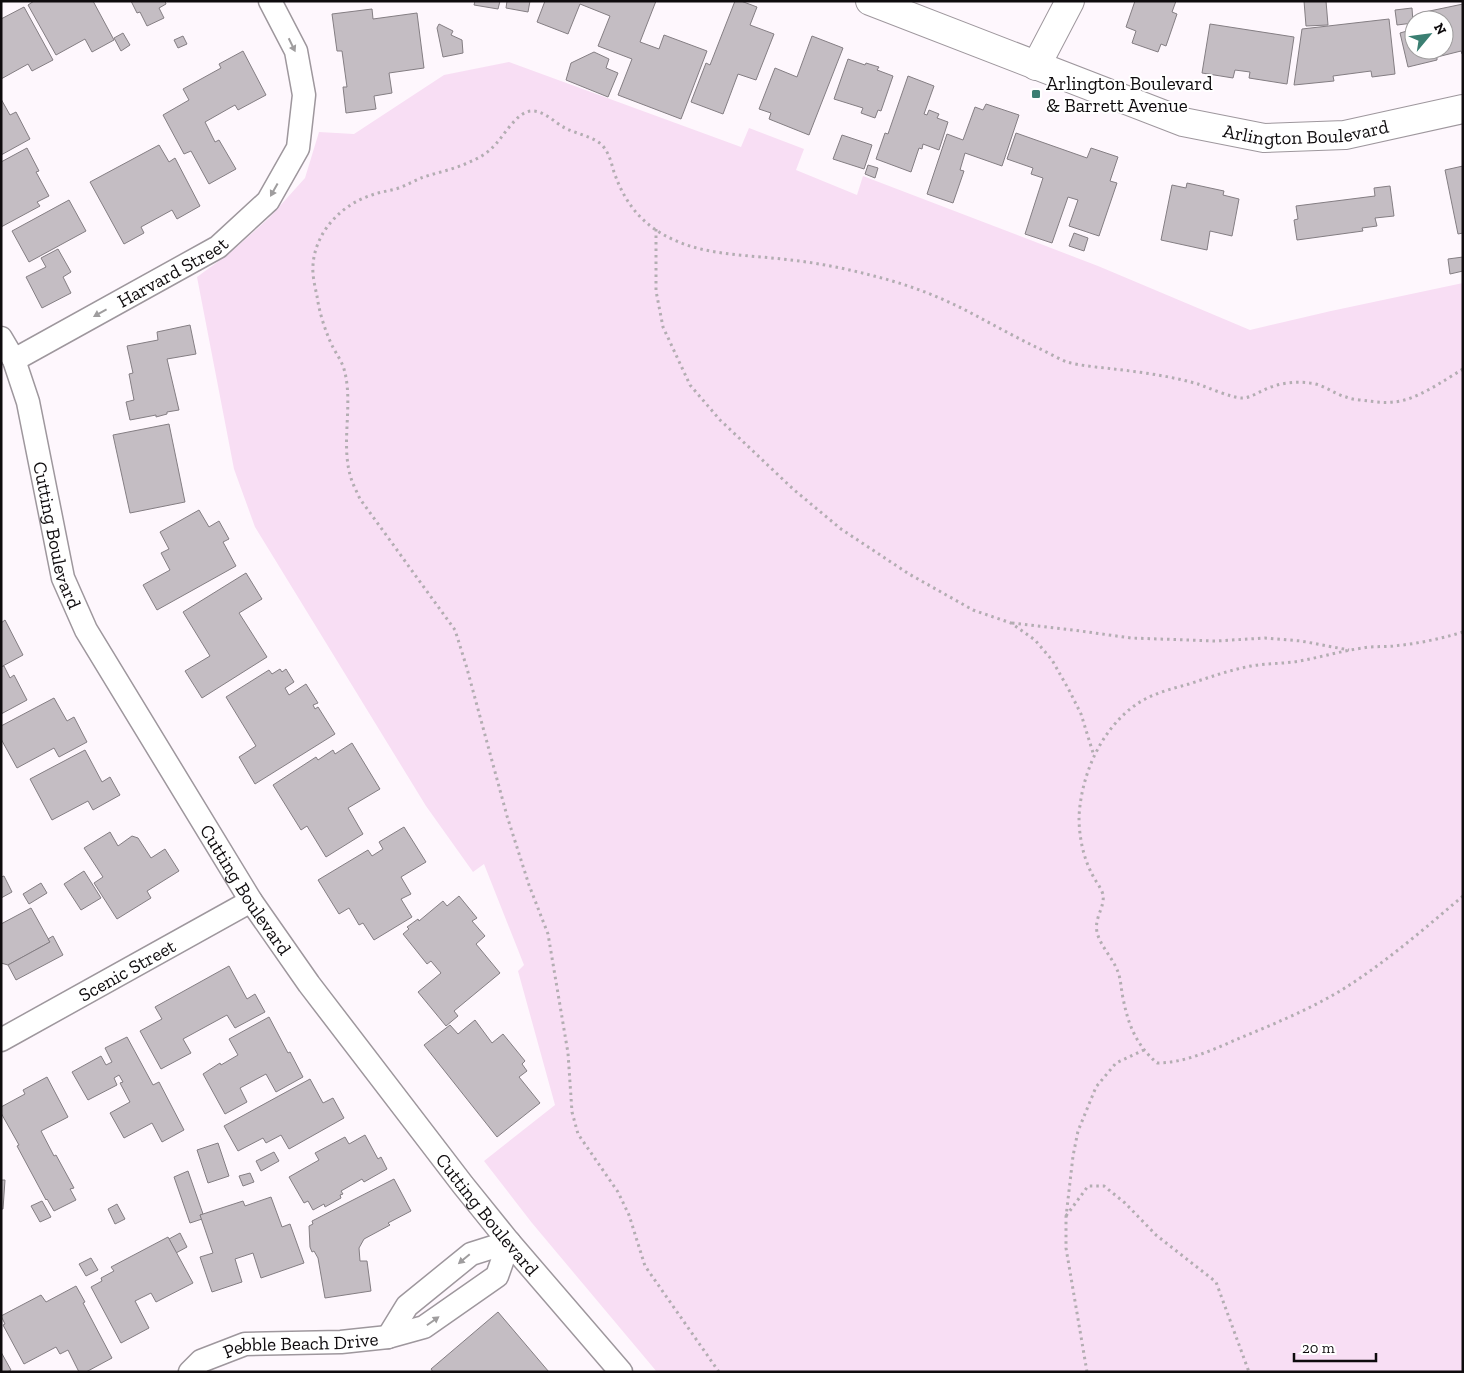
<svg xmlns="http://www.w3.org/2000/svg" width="1464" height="1373" font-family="'Zilla Slab',serif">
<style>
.green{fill:#f8def4}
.building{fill:#c4bdc3;stroke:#847e83}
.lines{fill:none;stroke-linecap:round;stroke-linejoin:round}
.minor-casing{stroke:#9e979d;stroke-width:25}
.tertiary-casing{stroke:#9e979d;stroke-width:30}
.secondary-casing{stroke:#9e979d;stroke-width:30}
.path{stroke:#b3adb2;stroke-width:3;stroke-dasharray:2.5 4;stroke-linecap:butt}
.minor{stroke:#fff;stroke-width:22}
.tertiary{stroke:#fff;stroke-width:28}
.secondary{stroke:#fff;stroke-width:28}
.oneway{fill:#9f9d9e}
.poi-dot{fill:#3b7f72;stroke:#fff;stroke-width:2}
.labels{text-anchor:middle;stroke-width:4;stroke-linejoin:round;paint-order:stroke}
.poi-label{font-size:19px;fill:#0e0b0d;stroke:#fff;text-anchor:start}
.street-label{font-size:19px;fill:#0e0b0d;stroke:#fff}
</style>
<rect width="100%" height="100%" fill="#fef7fd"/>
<path class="green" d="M509 62 741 147 749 128 804 149 796 170 857 195 863 176 1098 266 1250 330 1331 311 1463 283V1372H657L532 1223 484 1161 555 1105 518 971 524 965 484 864 473 872 426 806 255 527 234 469 197 277 231 252 269 218 305 178 319 132 354 134 444 75Z"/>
<g class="building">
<path d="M34 1H93L114 40 92 52 85 39 56 55 28 5Z"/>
<path d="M131 1H165L166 4 159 8 164 18 147 26 140 12 137 13Z"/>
<path d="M475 1H500L498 9 474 5Z"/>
<path d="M507 1H530L528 12 506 8Z"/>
<path d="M545 1H656L640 42 659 49 664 35 707 51 681 119 618 95 632 59 598 46 610 16 580 4 568 34 537 22Z"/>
<path d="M735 1H741L757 7 750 25 774 34 756 80 738 74 723 114 691 102 706 63 710 65Z"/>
<path d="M1135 1H1176L1172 12 1177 14 1166 46 1161 44 1158 52 1132 43 1136 31 1126 27Z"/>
<path d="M1304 1H1326L1328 25 1306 26Z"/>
<path d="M1463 4V54H1462L1461 51 1437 57V60L1408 67 1400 33 1414 29V50H1444V20H1422L1420 13Z"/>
<path d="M24 7 53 60 32 71 28 64 1 79V19Z"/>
<path d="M1412 8 1413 23 1397 25 1395 10Z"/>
<path d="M372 9 373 19 417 13 424 68 389 73 392 93 374 96 376 109 346 113 343 87H347L342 51H337L332 14Z"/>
<path d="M1389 19 1395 74 1372 77 1371 71 1333 76 1334 81 1294 85 1302 29Z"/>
<path d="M439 24 453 31 451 35 462 40 463 53 443 57 437 28Z"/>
<path d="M1210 24 1294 37 1287 84 1249 78 1250 72 1235 70 1233 78 1202 73Z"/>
<path d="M123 33 130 45 121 51 114 38Z"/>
<path d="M183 36 187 44 178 48 174 40Z"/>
<path d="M812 36 843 48 809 135 769 119 771 113 759 109 775 68 797 77Z"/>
<path d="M243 51 266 95 238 110 235 105 205 122 215 142 219 140 236 169 209 184 191 151 184 154 163 115 189 100 183 89 221 68 219 64Z"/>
<path d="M594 52 609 59 606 68 618 73 608 97 566 80 571 63Z"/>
<path d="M848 59 865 65 866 63 879 67 877 70 893 76 881 111 878 110 875 118 861 113 863 108 834 99Z"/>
<path d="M908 76 934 86 924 114 927 115 929 110 939 114 937 118 948 122 939 150 923 144 922 149 919 148 911 172 876 159 885 133 888 134Z"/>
<path d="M1 99 10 115 16 112 30 139 1 155Z"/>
<path d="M986 104 1019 115 1002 166 965 153 960 170 964 171 953 203 927 194 947 134 963 140 975 107 983 110Z"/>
<path d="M1016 133 1087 158 1091 148 1118 157 1110 181 1117 183 1099 236 1069 226 1078 200 1068 197 1052 243 1025 234 1043 178 1031 174 1033 168 1007 159Z"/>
<path d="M842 135 872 145 864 169 833 159Z"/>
<path d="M159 145 169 162 175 158 200 206 177 219 172 210 141 227 144 233 124 244 90 182Z"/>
<path d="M27 148 39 171 36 172 49 196 37 202 40 206 1 227V162Z"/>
<path d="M868 165 878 168 875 178 865 174Z"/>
<path d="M1463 166V233L1458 234 1445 170Z"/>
<path d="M1187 183 1224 191 1223 195 1239 199 1232 236 1210 231 1207 250 1161 240 1172 185 1186 188Z"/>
<path d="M1390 186 1394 216 1375 218 1377 226 1362 228 1363 231 1297 240 1294 220 1298 219 1296 206 1375 196 1374 188Z"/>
<path d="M69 200 86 231 29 262 12 231Z"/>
<path d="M1074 233 1088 238 1084 251 1069 246Z"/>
<path d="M58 249 71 272 63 277 71 293 42 308 26 277 46 267 41 258Z"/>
<path d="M1463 257V271L1450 274 1448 259Z"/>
<path d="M190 325 196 354 167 359 179 410 167 412V414L156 417V415L130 420 126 402 134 400 129 374 133 373 127 346 158 340 157 332Z"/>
<path d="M169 424 185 502 130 513 113 435Z"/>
<path d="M199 510 209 527 219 521 229 539 223 542 236 566 157 610 143 585 170 570 161 553 169 549 160 532Z"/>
<path d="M246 573 262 599 239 613 267 657 202 698 185 671 210 656 183 612Z"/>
<path d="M5 620 23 655 1 667V623Z"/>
<path d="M4 666 10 678 14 675 27 700 1 714V667Z"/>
<path d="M280 669 282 672 286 669 294 682 285 688 289 695 306 684 318 703 313 705 315 709 318 707 335 734 255 784 239 757 256 746 226 697 269 670 272 674Z"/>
<path d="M54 698 67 721 74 717 87 742 59 757 54 748 17 768 1 739V726Z"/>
<path d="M352 743 380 789 348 808 363 834 326 857 307 826 301 830 273 785 316 757 318 760 333 750 335 754Z"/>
<path d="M85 750 102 782 110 777 120 795 93 810 88 801 52 820 30 779Z"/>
<path d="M404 827 426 862 401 877 411 894 401 899 412 917 374 940 363 923 359 925 349 908 339 914 318 880 368 850 372 856 383 849 379 842Z"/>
<path d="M110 832 118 846 132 836 138 838 151 858 165 849 179 871 147 891 151 898 117 919 94 883 103 877 84 848Z"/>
<path d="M84 871 101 898 81 910 64 884Z"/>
<path d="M4 876 12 892 1 898V877Z"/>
<path d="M41 883 47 893 29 904 23 894Z"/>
<path d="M459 896 477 918 472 921 485 936 476 944 500 973 454 1011 458 1016 446 1026 418 992 441 973 431 961 427 964 403 934 409 929 407 927 418 919 419 921 443 901 447 906Z"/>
<path d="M31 908 50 942 8 965 1 963V924Z"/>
<path d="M53 936 63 955 16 980 8 965 50 942 48 939Z"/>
<path d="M229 966 247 999 255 994 265 1012 235 1028 227 1015 183 1039 191 1053 161 1069 140 1031 162 1019 155 1007Z"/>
<path d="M269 1017 288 1053 290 1052 303 1077 276 1092 266 1074 240 1088 247 1102 225 1114 203 1074 220 1063 221 1065 238 1055 229 1039Z"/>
<path d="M475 1020 492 1043 503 1034 525 1061 522 1064 527 1071 519 1077 540 1103 497 1137 424 1045 450 1025 458 1034Z"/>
<path d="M127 1037 153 1085 159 1082 184 1130 162 1142 152 1123 124 1138 110 1113 130 1102 120 1083 123 1082 119 1075 114 1078 117 1085 88 1100 72 1072 101 1056 106 1065 112 1062 105 1048Z"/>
<path d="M47 1077 68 1117 41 1131 54 1156 56 1155 74 1188 70 1189 76 1200 54 1211 47 1199 46 1200 17 1146 19 1145 1 1113V1107L25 1094 23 1090Z"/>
<path d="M310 1079 323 1103 333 1098 344 1118 289 1149 281 1135 266 1143 263 1138 238 1151 224 1126Z"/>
<path d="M365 1135 378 1159 381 1157 387 1169 364 1182 362 1179 341 1191 343 1194 340 1195 341 1198 325 1207 324 1204 313 1210 308 1201 304 1203 289 1177 319 1160 315 1153 345 1137 349 1144Z"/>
<path d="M218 1143 229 1176 208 1183 197 1150Z"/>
<path d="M274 1152 279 1161 261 1171 256 1161Z"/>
<path d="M188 1171 203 1214 200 1215 202 1219 190 1223 174 1177Z"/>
<path d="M250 1173 254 1182 243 1186 239 1176Z"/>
<path d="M394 1179 411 1211 388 1223 390 1225 364 1239 359 1248 360 1261H367L371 1291 325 1298 318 1258 314 1251 312 1252 310 1247 309 1226 313 1224 312 1221Z"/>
<path d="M1 1180H5L3 1209H1Z"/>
<path d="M271 1197 282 1227 290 1224 304 1263 261 1278 253 1253 235 1259 242 1282 212 1292 200 1257 213 1253 200 1215 243 1201 245 1206Z"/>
<path d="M42 1201 51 1217 40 1222 31 1206Z"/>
<path d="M117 1204 125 1219 115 1224 108 1209Z"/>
<path d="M180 1233 187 1247 176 1253 169 1239Z"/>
<path d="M168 1237 193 1283 156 1302 151 1293 135 1301 149 1328 121 1343 91 1287 102 1281 101 1278 114 1271 111 1267Z"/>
<path d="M91 1258 98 1270 86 1276 79 1264Z"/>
<path d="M76 1286 85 1302 83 1303 112 1358 86 1372H79L68 1350 60 1354 56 1347 24 1364 3 1325 5 1324 1 1316 41 1295 46 1302Z"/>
<path d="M498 1312 549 1372H433L431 1369Z"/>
<path d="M1 1352 11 1370 7 1372H1Z"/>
</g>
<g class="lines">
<g class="minor-casing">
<g id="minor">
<path id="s1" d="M1 338 14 360 28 402 63 578 86 630 251 901 309 984 463 1185 509 1242 621 1372"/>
<path id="s2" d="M14 360 218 247 268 201 298 148 304 95 296 51 270 1"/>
<path id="s3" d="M1 1040 251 901"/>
<path d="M388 1337 407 1306 471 1254 509 1242"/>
<path id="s4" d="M190 1372 201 1361 245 1344 341 1342 388 1337 424 1327 497 1276 509 1242"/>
</g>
</g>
<g class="tertiary-casing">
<path id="tertiary" d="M1036 66 1070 1"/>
</g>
<g class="secondary-casing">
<g id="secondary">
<path id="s5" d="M870 1 1183 122 1264 138 1345 135 1463 109"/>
</g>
</g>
<g class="path">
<path d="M656 229V291L663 327 690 385 720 420 754 452 793 489 841 529 909 574 973 610 1011 623 1035 640 1052 660 1069 690 1081 714 1094 756"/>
<path d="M1012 623 1073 630 1131 638 1216 641 1265 638 1301 641 1349 650"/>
<path d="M1463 632C1440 639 1416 644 1393 646 1383 647 1372 646 1363 648 1341 651 1321 657 1300 661 1284 664 1267 663 1251 666 1230 670 1210 677 1189 684 1171 689 1150 694 1134 706 1100 731 1081 776 1079 817 1079 836 1083 856 1091 872 1094 879 1102 889 1103 895 1105 907 1094 918 1097 932 1100 946 1113 958 1118 972 1121 980 1121 989 1123 998 1128 1024 1136 1045 1157 1063 1186 1063 1214 1049 1240 1038 1274 1024 1308 1010 1340 991 1384 964 1424 929 1463 896"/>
<path d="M1066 1216 1088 1186H1104L1125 1203 1156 1235 1216 1282 1249 1372"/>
<path d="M719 1372 645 1266 629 1215 618 1192 578 1134 572 1112 568 1053 548 934 529 885 507 816 466 665 455 630 360 499C357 492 353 485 351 478 340 443 354 404 344 369 341 359 334 351 330 341 324 327 319 311 317 296 315 287 312 274 313 265 315 233 340 206 369 196 379 192 389 191 399 188 407 185 414 181 421 178 435 173 451 170 465 164 475 160 485 155 492 148 503 138 516 112 531 111 544 110 555 123 565 128 577 134 591 136 601 144 609 152 611 162 614 172 625 204 643 226 674 240 707 255 746 255 782 259 813 262 844 268 874 276 906 284 939 296 969 312 992 324 1015 337 1038 348 1047 352 1057 358 1067 362 1081 366 1098 367 1113 369 1141 372 1170 376 1198 384 1209 388 1232 398 1242 398 1250 398 1257 393 1264 390 1278 383 1295 381 1310 383 1323 384 1334 394 1346 397 1353 400 1362 400 1369 401 1377 402 1385 403 1393 402 1415 401 1443 381 1463 369"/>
<path d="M1087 1372 1066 1248V1217L1073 1156 1078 1131 1096 1087 1116 1063 1144 1050"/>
</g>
<use href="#minor" class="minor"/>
<use href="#tertiary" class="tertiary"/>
<use href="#secondary" class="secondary"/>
</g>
<defs><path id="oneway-solid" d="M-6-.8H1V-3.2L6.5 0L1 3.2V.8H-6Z" transform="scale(1.25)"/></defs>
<g class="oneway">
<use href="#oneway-solid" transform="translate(292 45) rotate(64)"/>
<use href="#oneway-solid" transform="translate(274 190) rotate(119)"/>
<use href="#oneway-solid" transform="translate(100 313) rotate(151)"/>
<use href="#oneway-solid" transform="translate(464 1259) rotate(140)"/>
<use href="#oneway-solid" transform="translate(433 1321) rotate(-35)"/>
</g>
<rect class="poi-dot" x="1031" y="89" width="10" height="10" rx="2.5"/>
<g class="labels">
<g class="poi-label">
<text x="1046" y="90">Arlington Boulevard<tspan x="1046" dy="22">&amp; Barrett Avenue</tspan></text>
</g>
<g class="street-label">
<text dy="7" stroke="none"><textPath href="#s5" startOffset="460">Arlington Boulevard</textPath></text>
<text dy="7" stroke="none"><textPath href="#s2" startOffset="181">Harvard Street</textPath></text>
<text dy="7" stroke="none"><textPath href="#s1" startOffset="206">Cutting Boulevard</textPath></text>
<text dy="7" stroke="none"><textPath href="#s1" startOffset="611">Cutting Boulevard</textPath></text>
<text dy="7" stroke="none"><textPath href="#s3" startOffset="144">Scenic Street</textPath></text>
<text dy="7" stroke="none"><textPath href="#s1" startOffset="1016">Cutting Boulevard</textPath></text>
<text dy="7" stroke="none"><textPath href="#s4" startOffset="118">Pebble Beach Drive</textPath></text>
</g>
</g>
<rect width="1464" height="1373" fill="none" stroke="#0e0b0d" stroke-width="5"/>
<g transform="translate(1429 35) rotate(61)"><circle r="24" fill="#ffffff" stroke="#9f9d9e"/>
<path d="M0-4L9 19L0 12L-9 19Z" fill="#3b7f72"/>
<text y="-8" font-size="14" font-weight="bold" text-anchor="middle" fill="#0e0b0d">N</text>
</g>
<path d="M1294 1353v8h82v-8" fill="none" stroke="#0e0b0d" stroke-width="2.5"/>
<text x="1302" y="1353" font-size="15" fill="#0e0b0d" stroke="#ffffff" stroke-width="4" paint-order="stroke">20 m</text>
</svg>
